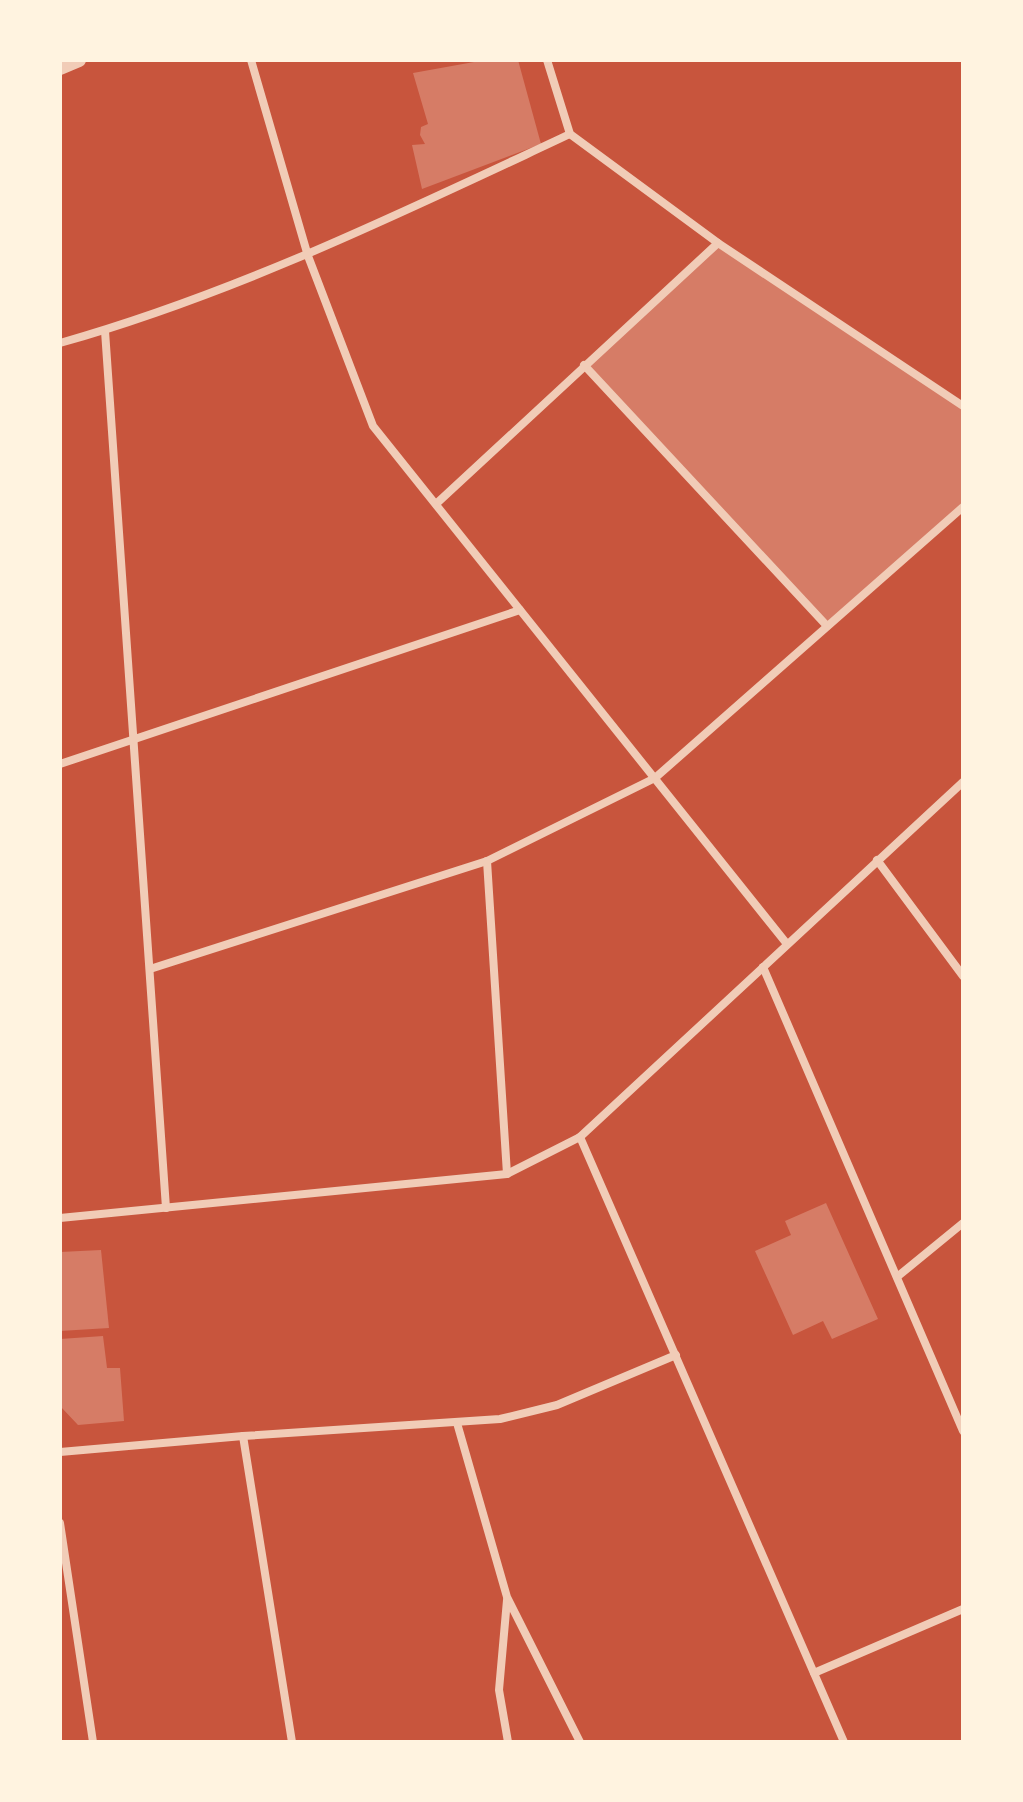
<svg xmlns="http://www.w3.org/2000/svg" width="1023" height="1802" font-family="'Nunito Sans',sans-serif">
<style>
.building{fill:#d67c66}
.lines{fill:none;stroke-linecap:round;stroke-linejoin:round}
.minor{stroke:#f1ccb7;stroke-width:8}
.tertiary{stroke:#f1ccb7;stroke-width:14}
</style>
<rect width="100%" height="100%" fill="#c8553d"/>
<g class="building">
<path d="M485 60H518L541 144 422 189 412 145 425 144 420 135 421 127 428 124 413 73Z"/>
<path d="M718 243 963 406V507L827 626 584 365Z"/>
<path d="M826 1203 878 1319 832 1339 823 1321 793 1335 755 1251 791 1235 785 1221Z"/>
<path d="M101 1250 109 1328 60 1331V1252Z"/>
<path d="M103 1336 107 1368H120L124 1421 78 1425 61 1407 60 1401V1390H62L60 1339Z"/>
</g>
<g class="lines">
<g class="minor">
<path d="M251 60 308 256 373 426 787 944"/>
<path d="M547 60 570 134 718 243 963 406"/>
<path d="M105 331 166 1208"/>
<path d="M60 343C237 293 403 212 570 134"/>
<path d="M584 365 827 626"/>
<path d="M436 504 718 243"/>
<path d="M60 764 520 610"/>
<path d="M877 860 963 976"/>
<path d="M487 861 507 1174"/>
<path d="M763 967 963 1431"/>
<path d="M150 969 487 861 655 778 963 507"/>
<path d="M580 1137 844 1742"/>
<path d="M60 1218 507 1174 580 1137 963 782"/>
<path d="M897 1277 963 1223"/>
<path d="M457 1423 507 1597 580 1742"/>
<path d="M243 1436 292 1742"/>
<path d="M60 1452 243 1436 500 1419 557 1405 676 1355"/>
<path d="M60 1523 93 1742"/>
<path d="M507 1600 499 1690 508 1742"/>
<path d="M814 1673 963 1609"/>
</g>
<path class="tertiary" d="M60 68 79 60"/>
</g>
<rect width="1023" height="1802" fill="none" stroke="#fff3e0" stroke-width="124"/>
</svg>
